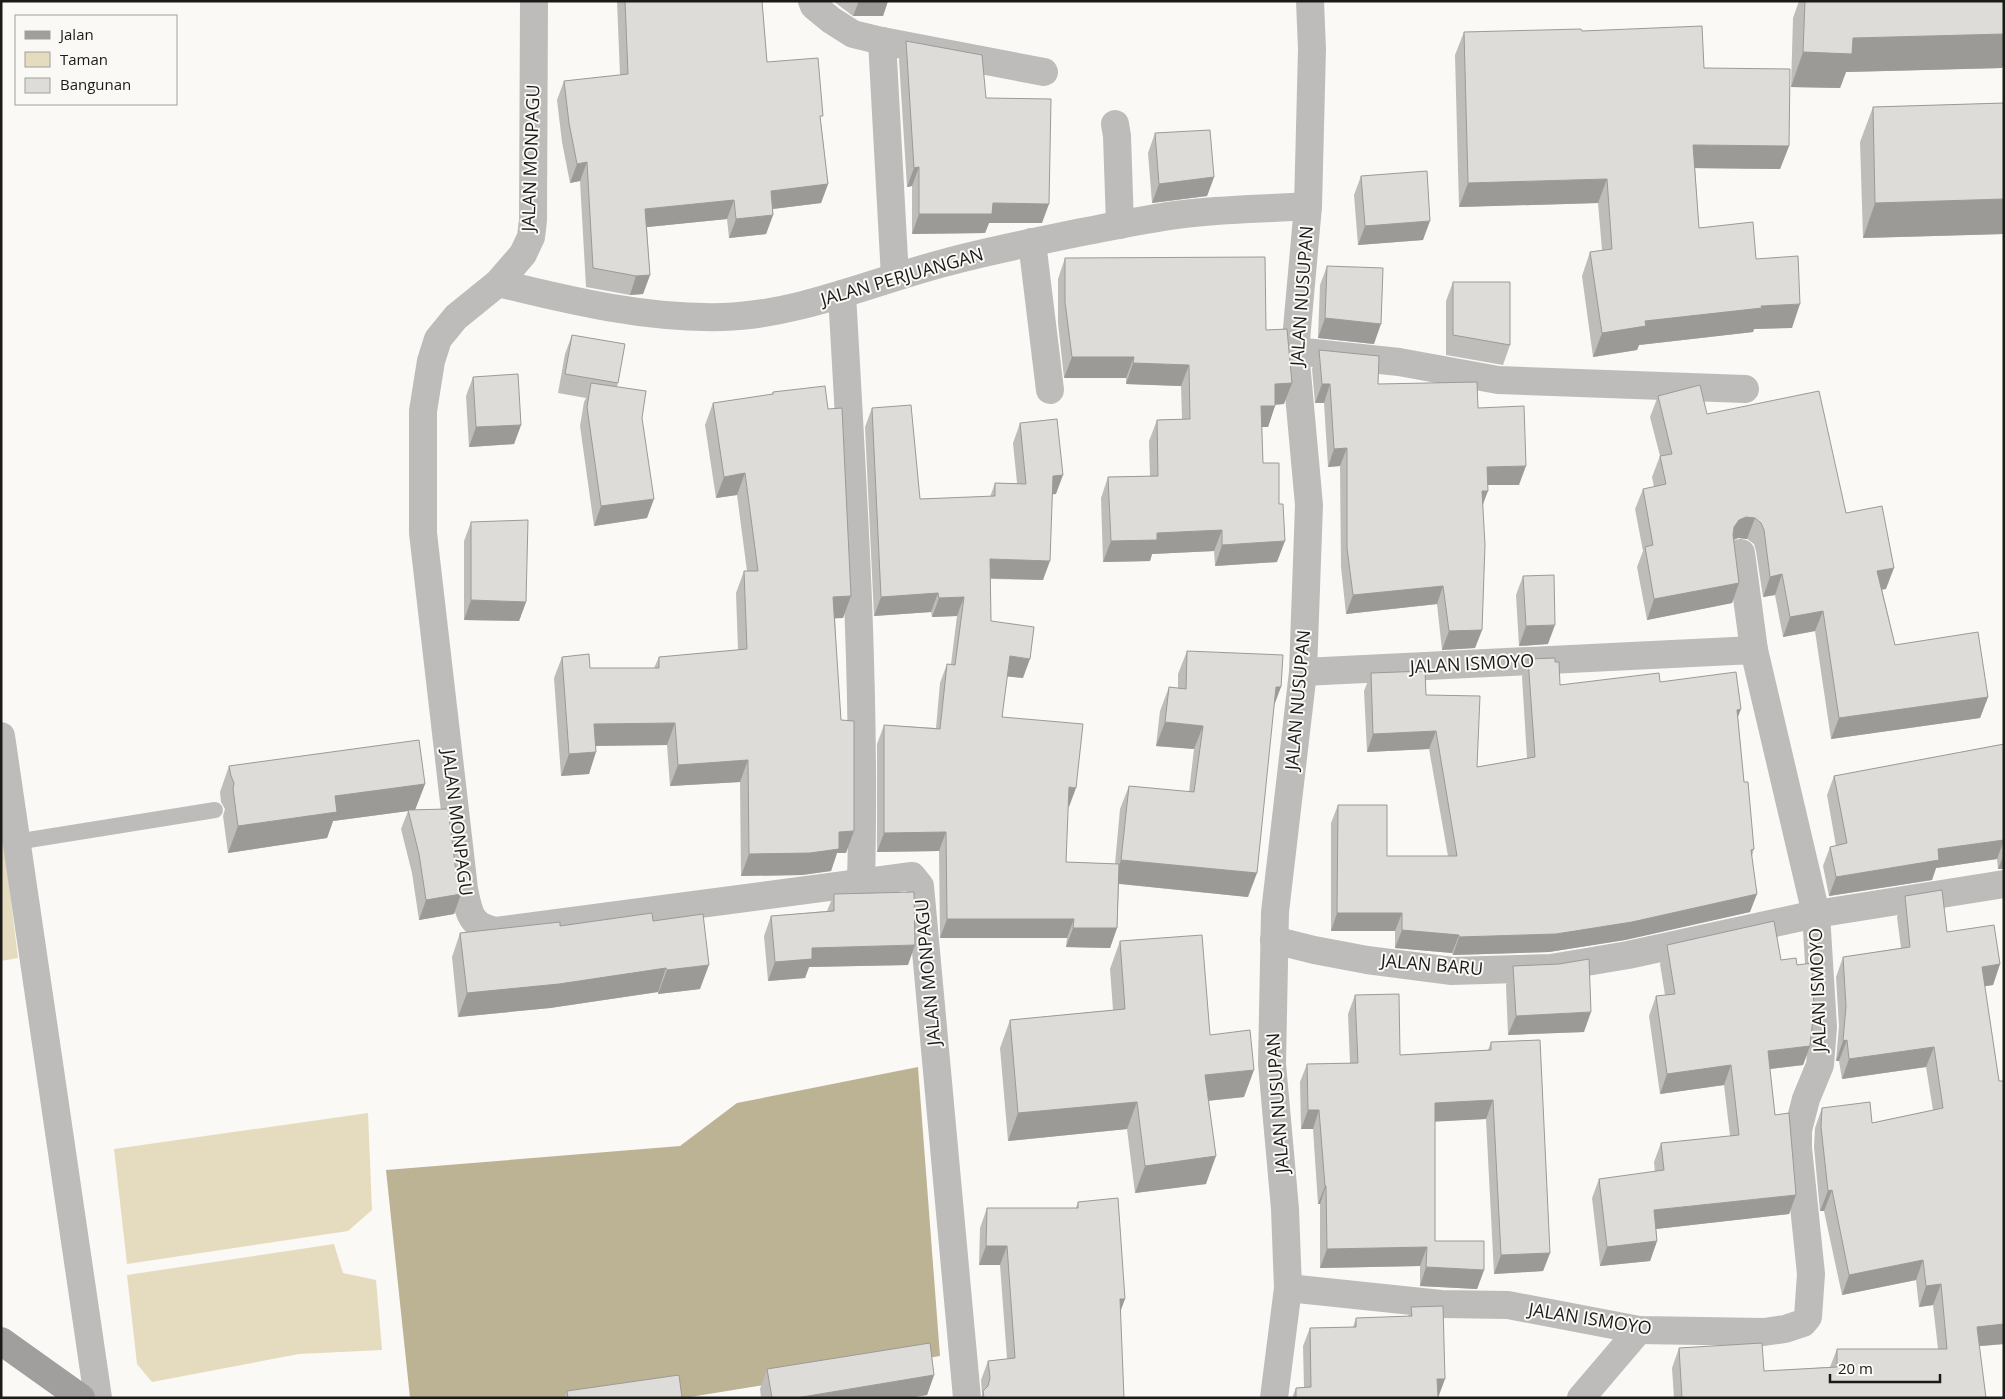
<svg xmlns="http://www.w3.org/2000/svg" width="2005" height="1399" font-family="'Open Sans',sans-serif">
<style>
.green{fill:#e5dbbe}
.forest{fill:#bcb294}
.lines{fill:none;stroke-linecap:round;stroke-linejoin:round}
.lane{stroke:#bdbcbb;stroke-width:16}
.street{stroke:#bdbcbb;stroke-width:28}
.secondary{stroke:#a09f9d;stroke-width:28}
.wall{fill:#bebdba}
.shaded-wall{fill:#9b9a97}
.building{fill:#dddcd8;stroke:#9b9a97}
.labels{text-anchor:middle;stroke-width:4;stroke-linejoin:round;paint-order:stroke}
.street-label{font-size:18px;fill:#1b1a19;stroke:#faf9f5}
</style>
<rect width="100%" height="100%" fill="#faf9f5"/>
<g class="green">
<path d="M1 822 18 958 1 961Z"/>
<path d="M368 1113 372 1210 348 1231 127 1264 114 1149Z"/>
<path d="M334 1244 343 1273 376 1280 382 1350 299 1354 152 1382 137 1364 127 1275Z"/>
</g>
<path class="forest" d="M918 1067 940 1356 684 1398H410L386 1170 680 1146 737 1103Z"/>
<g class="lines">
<path class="lane" d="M16 842 215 810"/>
<g class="street">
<path d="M534 1 533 220 531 237 523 254 498 283 456 317 438 339 431 361 423 411V533L464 889C469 913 470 926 496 931L912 876 920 886 967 1398"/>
<path d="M812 1 814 6 831 20 853 34 882 41 1044 72"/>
<path d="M882 41 895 277"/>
<path d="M1115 124 1117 136 1120 225"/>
<path d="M1032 242 1050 390"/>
<path d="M498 283C571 301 647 319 723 317 797 315 869 283 940 264 986 251 1034 242 1082 232 1115 226 1149 218 1184 214 1224 209 1267 209 1308 206"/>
<path d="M842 294C853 490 866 686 861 883"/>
<path d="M1295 351 1399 362 1498 380 1745 389"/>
<path d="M1741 553 1754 650"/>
<path d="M1 736 98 1398"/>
<path d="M1274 940 1314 950 1367 960 1452 971 1551 968 1628 955 1816 914 2004 884"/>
<path d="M1288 1288 1441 1304 1508 1305 1639 1330 1764 1332 1785 1329 1803 1323 1808 1317 1811 1274 1798 1148V1130L1806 1099 1820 1065 1823 1027 1816 914 1754 650 1303 672"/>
<path d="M1274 1398 1288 1288 1285 1209 1272 1064 1275 912 1303 672 1309 505 1295 351 1308 206 1312 49 1310 1"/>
<path d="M1581 1398 1639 1330"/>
</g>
<path class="secondary" d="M1 1341 81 1398"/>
</g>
<g class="wall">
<path d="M617 1H762L767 62 821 123 828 184 821 203 773 209V215L766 234 729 238 727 219 647 227 650 275 643 294 630 295 586 287 580 181 570 183 562 142 557 100 564 81 620 75Z"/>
<path d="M833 1H888L883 16H853Z"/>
<path d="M1799 1H2004V64L2002 68 1846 72 1840 88 1791 87 1793 18Z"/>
<path d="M1582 31 1704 68 1789 146 1780 169 1695 168 1699 228 1756 259 1792 328 1754 329 1753 332 1639 345 1637 350 1593 357 1582 276 1590 252 1602 250 1598 203 1459 207 1455 55 1464 32Z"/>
<path d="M906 41 986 98 1042 223H989L985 233 912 234V186L907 187 899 60Z"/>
<path d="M2004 103V234L1863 238 1860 142 1873 107Z"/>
<path d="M1155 133 1214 177 1207 196 1152 203 1148 153Z"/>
<path d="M1361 176 1423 240 1358 245 1354 195Z"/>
<path d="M1065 258 1266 330 1284 404 1275 405 1268 427H1262L1263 463 1277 562 1215 566 1214 551 1152 554 1150 561 1103 562 1101 498 1108 477 1150 476 1149 441 1157 420 1182 419 1181 386 1126 384V378H1064L1058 323V279Z"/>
<path d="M1327 266 1374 344 1318 338 1320 285Z"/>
<path d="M1453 282 1510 345 1503 365 1446 355V301Z"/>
<path d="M572 335 618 383 617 387 642 418 647 518 594 526 580 426 584 402 586 398 558 393 565 354Z"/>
<path d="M1319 350 1378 384 1478 408 1519 485H1488L1483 505 1482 630 1475 648 1442 650 1437 604 1346 614 1341 567 1340 466 1328 467 1324 403H1315L1312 369Z"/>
<path d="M473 377 521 425 514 444 469 447 466 396Z"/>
<path d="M773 392 851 596 843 618H835L846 853H837L831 871 802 875 741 876 740 782 670 786 667 745 596 746 589 774 561 776 554 678 562 657 590 668H654L659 657 738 650 736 593 744 571H747L737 495 716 498 705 425 713 403 771 395Z"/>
<path d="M1658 396 1707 414 1846 513 1886 589H1882L1895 645 1988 697 1980 718 1831 739 1815 631 1783 637 1775 595 1763 597 1756 551 1754 544 1747 539 1738 538 1734 540 1739 583 1732 603 1647 620 1637 567 1643 551 1635 509 1643 489 1654 487 1652 477 1660 456 1650 417Z"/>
<path d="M872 408 920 499 990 497 995 483H1017L1013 443 1020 423 1056 494H1052L1043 580 990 579 991 621 1023 678 1007 676 1002 717 1069 807H1068L1066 862 1115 864 1120 809 1129 786 1189 792 1194 749 1156 746 1160 711 1169 687 1178 688V674L1187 651 1274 707 1248 897 1119 884 1117 928 1110 948 1066 947 1067 938H940L939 851 877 852V744L884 725 936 728 940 683 947 664H951L957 616 932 617 931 612 874 616 865 427Z"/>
<path d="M471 522 526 602 519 621 464 620V541Z"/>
<path d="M1523 576 1548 644 1519 646 1516 595Z"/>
<path d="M1528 659 1555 662 1560 685 1660 682 1738 718 1744 782 1754 849 1752 856 1750 912 1625 940 1549 952 1453 955 1452 953 1395 948V931H1331V823L1338 805 1387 856H1448L1429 749 1367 752 1364 691 1371 673 1426 695 1477 767 1527 758 1522 677Z"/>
<path d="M2004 744V869H1998L1997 859 1936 868 1932 880 1829 896 1823 866 1830 847 1836 846 1827 795 1834 776Z"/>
<path d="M229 766 425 784 415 810 456 872 461 894 454 914 419 920 412 873 401 829 408 811 333 821 327 838 228 853 223 816 225 809 221 802 220 792Z"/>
<path d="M834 894 908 965 809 967 805 978 768 981 764 936 771 916 827 911Z"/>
<path d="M1905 896 1947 932 2000 964 1993 985 1984 986 1999 1081H2004V1344L1979 1346 1986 1398H1674L1672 1368 1679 1348 1764 1371 1830 1367 1837 1349H1938L1933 1305 1919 1307 1916 1280 1842 1295 1824 1211H1820L1814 1147 1815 1128 1822 1108 1872 1123 1933 1110 1926 1067 1842 1079 1839 1061H1836L1839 1026 1836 977 1843 957 1901 948 1897 917Z"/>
<path d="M653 921 700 989 658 994V992L550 1008 458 1017 452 957 460 933Z"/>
<path d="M1120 941 1210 1035 1244 1097 1208 1101 1206 1184 1135 1193 1127 1129 1008 1141 1000 1048 1010 1020 1113 1010 1110 969Z"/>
<path d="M1667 945 1781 960 1810 1046 1803 1065 1770 1069 1775 1115 1796 1195 1789 1214 1656 1229 1657 1241 1650 1261 1600 1266 1592 1198 1599 1179 1655 1172 1654 1162 1661 1143 1730 1136 1724 1085 1660 1094 1649 1016 1656 996 1665 995 1660 964Z"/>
<path d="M1513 966 1584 1032 1508 1035 1506 985Z"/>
<path d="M1355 995 1400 1055 1488 1050 1491 1042 1550 1253 1543 1271 1494 1274 1486 1119 1435 1121V1241L1484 1270 1477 1289 1420 1286V1266L1320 1268V1204H1318L1313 1129H1301L1300 1082 1307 1064 1350 1063 1348 1014Z"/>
<path d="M1078 1202 1120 1313 1124 1398H981L982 1394 981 1380 988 1361 1007 1359 1000 1265H979L980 1228 987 1208H1076Z"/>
<path d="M1411 1307 1438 1398H1292L1296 1388 1304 1387 1303 1346 1310 1328 1353 1327 1356 1318 1408 1317Z"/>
<path d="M767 1369 934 1375 927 1395 908 1398H761L760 1389Z"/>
<path d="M567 1391 682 1398H564Z"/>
</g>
<g class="shaded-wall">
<path d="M859 1H888L883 16H853Z"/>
<path d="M2004 34V64L2002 68 1846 72 1840 88 1791 87 1803 52 1853 38Z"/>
<path d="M1693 145 1789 146 1780 169 1685 168Z"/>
<path d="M587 162 580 181 570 183 577 164Z"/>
<path d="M919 167 912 186 907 187 914 168Z"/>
<path d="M1214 177 1207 196 1152 203 1159 184Z"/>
<path d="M1607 179 1598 203 1459 207 1468 183Z"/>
<path d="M828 184 821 203 764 210 771 191Z"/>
<path d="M2004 199V234L1863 238 1875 203Z"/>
<path d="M734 200 727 219 638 228 645 209Z"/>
<path d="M993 203 1049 204 1042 223H989L985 233 912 234 919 214Z"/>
<path d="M773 215 766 234 729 238 736 219Z"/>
<path d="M1430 221 1423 240 1358 245 1365 226Z"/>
<path d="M650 275 643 294 630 295 636 276Z"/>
<path d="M1800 304 1792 328 1754 329 1753 332 1639 345 1637 350 1593 357 1602 333 1645 321 1761 306Z"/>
<path d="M1325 318 1381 324 1374 344 1318 338Z"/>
<path d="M1072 357H1134L1126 378H1064Z"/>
<path d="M1133 363 1189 365 1181 386 1126 384Z"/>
<path d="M1292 383 1284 404 1267 405 1275 384Z"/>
<path d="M1322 384H1330L1324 403H1315Z"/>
<path d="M1261 406H1275L1268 427H1254Z"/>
<path d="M521 425 514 444 469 447 476 427Z"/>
<path d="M1347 448 1340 466 1328 467 1334 449Z"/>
<path d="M1526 466 1519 485H1480L1487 467Z"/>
<path d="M745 473 737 495 716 498 724 477Z"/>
<path d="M1063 475 1056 494 1046 495 1053 476Z"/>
<path d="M1482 491H1488L1481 509Z"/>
<path d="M654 499 647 518 594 526 601 506Z"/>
<path d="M1746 517 1755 518 1747 539 1738 538 1731 541 1734 527 1739 520Z"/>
<path d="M1222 530 1214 551 1152 554 1150 561 1103 562 1111 541 1157 533Z"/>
<path d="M1285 541 1277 562 1215 566 1222 545Z"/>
<path d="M990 559 1050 561 1043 580 983 578Z"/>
<path d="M1894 568 1886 589 1870 592 1877 571Z"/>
<path d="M1782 574 1775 595 1763 597 1770 577Z"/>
<path d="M1739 583 1732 603 1647 620 1654 599Z"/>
<path d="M1443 586 1437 604 1346 614 1353 595Z"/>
<path d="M938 593 931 612 874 616 881 597Z"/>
<path d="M851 596 843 618 825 619 833 597Z"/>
<path d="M964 597 957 616 932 617 939 598Z"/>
<path d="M471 600 526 602 519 621 464 620Z"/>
<path d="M1823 611 1815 631 1783 637 1790 617Z"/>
<path d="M1555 625 1548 644 1519 646 1526 626Z"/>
<path d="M1482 630 1475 648 1442 650 1449 631Z"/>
<path d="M1010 656 1030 659 1023 678 1003 676Z"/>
<path d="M1276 687H1281L1272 711Z"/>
<path d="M1988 697 1980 718 1831 739 1839 718Z"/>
<path d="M1741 709 1734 727 1737 710Z"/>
<path d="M1165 722 1203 726 1194 749 1156 746Z"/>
<path d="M675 723 667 745 586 746 594 724Z"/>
<path d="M1436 731 1429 749 1367 752 1373 734Z"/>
<path d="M596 752 589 774 561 776 569 754Z"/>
<path d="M748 760 740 782 670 786 678 765Z"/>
<path d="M425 784 415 810H408V811L333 821 327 838 228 853 238 826 335 796Z"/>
<path d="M1069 787 1076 788 1069 807 1062 806Z"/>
<path d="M854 831 846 853H837L831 871 802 875 741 876 749 854 839 832Z"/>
<path d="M946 832 939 851 877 852 884 833Z"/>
<path d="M2004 840 1997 859 1936 868 1932 880 1829 896 1836 877 1938 849Z"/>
<path d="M2004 854V869H1998Z"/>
<path d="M1121 860 1257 873 1248 897 1112 883Z"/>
<path d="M461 894 454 914 419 920 426 900Z"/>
<path d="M1757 894 1750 912 1625 940 1549 952 1453 955 1459 937Z"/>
<path d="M1337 913H1402L1395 931H1331Z"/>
<path d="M947 919H1074L1067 938H940Z"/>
<path d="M1073 928H1117L1110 948 1066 947Z"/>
<path d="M1402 930 1459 935 1452 953 1395 948Z"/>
<path d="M915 945 908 965 809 967 805 978 768 981 775 962 812 948Z"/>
<path d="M2000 964 1993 985 1974 988 1982 967Z"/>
<path d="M709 965 700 989 658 994 667 970Z"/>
<path d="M666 968 658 992 550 1008 458 1017 467 993Z"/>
<path d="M1591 1012 1584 1032 1508 1035 1516 1016Z"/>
<path d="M1847 1040 1839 1061H1836L1843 1041Z"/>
<path d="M1810 1046 1803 1065 1761 1070 1768 1051Z"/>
<path d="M1934 1047 1926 1067 1842 1079 1849 1059Z"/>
<path d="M1731 1065 1724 1085 1660 1094 1667 1074Z"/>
<path d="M1254 1070 1244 1097 1195 1102 1205 1075Z"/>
<path d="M1493 1100 1486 1119 1428 1122 1435 1103Z"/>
<path d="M1137 1102 1127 1129 1008 1141 1018 1113Z"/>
<path d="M1308 1110H1319L1313 1129H1301Z"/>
<path d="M1216 1156 1206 1184 1135 1193 1145 1166Z"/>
<path d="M1325 1186H1326L1320 1204H1318Z"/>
<path d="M1832 1190 1824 1211H1820L1828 1191Z"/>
<path d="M1796 1195 1789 1214 1647 1230 1654 1210Z"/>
<path d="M1657 1241 1650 1261 1600 1266 1607 1247Z"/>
<path d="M986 1246H1007L1000 1265H979Z"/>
<path d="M1427 1247 1420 1266 1320 1268 1327 1249Z"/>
<path d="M1550 1253 1543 1271 1494 1274 1501 1255Z"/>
<path d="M1923 1260 1916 1280 1842 1295 1849 1275Z"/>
<path d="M1426 1267 1484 1270 1477 1289 1420 1286Z"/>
<path d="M1941 1284 1933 1305 1919 1307 1926 1286Z"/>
<path d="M1120 1299H1125L1118 1318Z"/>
<path d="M2004 1324V1344L1969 1347 1977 1327Z"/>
<path d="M934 1375 927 1395 908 1398H796Z"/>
<path d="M1437 1379H1445L1438 1398Z"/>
</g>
<g class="building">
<path d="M625 1H762L767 62 818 58 823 116H820L828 184 771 191 773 215 736 219 734 200 645 209 650 275 636 276 593 268 587 162 577 164 569 123 564 81 628 74Z"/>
<path d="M1805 1H2004V34L1853 38 1852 54 1803 52Z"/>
<path d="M1702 26 1704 68 1790 69 1789 146 1693 145 1699 228 1753 222 1756 259 1798 256 1800 304 1761 306 1762 308 1645 321 1646 326 1602 333 1590 252 1612 249 1607 179 1468 183 1464 32 1581 29 1582 31Z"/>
<path d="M906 41 982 55 986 98 1051 99 1049 204 993 203 992 214H919V167L914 168Z"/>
<path d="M2004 103V199L1875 203 1873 107Z"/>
<path d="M1210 130 1214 177 1159 184 1155 133Z"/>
<path d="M1427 171 1430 221 1365 226 1361 176Z"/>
<path d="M1265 257 1266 330 1287 329 1292 383 1275 384V406H1261L1263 463H1279V504H1283L1285 541 1222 545V530L1157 533V540L1111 541 1108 477 1158 476 1157 420 1190 419 1189 365 1133 363 1134 357H1072L1065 302V258Z"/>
<path d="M1327 266 1383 268 1381 324 1325 318Z"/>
<path d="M1453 282H1510V345L1453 335Z"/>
<path d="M572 335 625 344 618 383 565 374Z"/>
<path d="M1319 350 1379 356 1378 384 1477 382 1478 408 1524 406 1526 466 1487 467 1488 491H1482L1485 545 1482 630 1449 631 1443 586 1353 595 1347 548V448L1334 449 1330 384H1322Z"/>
<path d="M518 374 521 425 476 427 473 377Z"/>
<path d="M591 383 646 391 642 418 654 499 601 506 587 407Z"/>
<path d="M1700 385 1707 414 1819 391 1846 513 1882 506 1894 568 1877 571 1895 645 1978 632 1988 697 1839 718 1823 611 1790 617 1782 574 1770 577 1764 530 1761 523 1755 518 1746 517 1739 520 1734 527 1733 535 1739 583 1654 599 1645 547 1653 545 1643 489 1666 484 1660 456 1672 454 1658 396Z"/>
<path d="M825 386 828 409 842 408 851 596 833 597 841 720 854 721V831L839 832V849L810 853 749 854 748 760 678 765 675 723 594 724 596 752 569 754 562 657 589 654 590 668H659V657L747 649 744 571H758L745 473 724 477 713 403 773 394V392Z"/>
<path d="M911 405 920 499 995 496V483L1026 484 1020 423 1057 419 1063 475 1053 476 1050 561 990 559 991 621 1034 627 1030 659 1010 656 1002 717 1083 724 1076 788 1069 787 1066 862 1119 864 1117 928H1073L1074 919H947L946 832 884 833V725L940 729 947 664 955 665 964 597 939 598 938 593 881 597 872 408Z"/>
<path d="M528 520 526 602 471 600V522Z"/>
<path d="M1554 575 1555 625 1526 626 1523 576Z"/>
<path d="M1187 651 1283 655 1281 687H1276L1257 873 1121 860 1129 786 1194 792 1203 726 1165 722 1169 687 1186 689Z"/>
<path d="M1555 658V662H1559L1560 685 1659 673 1660 682 1736 672 1741 709 1737 710 1744 782H1748L1754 849 1751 850 1757 894 1632 922 1556 934 1459 937V935L1402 930V913H1337L1338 805H1387V856H1457L1436 731 1373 734 1371 673 1425 671 1426 695 1480 696 1477 767 1535 757 1528 659Z"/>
<path d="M419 740 425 784 335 796 337 812 238 826 233 789 234 783 231 776 229 766Z"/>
<path d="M2004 744V840L1938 849 1939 860 1836 877 1830 847 1847 843 1834 776Z"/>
<path d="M448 809 456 872 461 894 426 900 419 854 408 810Z"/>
<path d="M1942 890 1947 932 1994 925 2000 964 1982 967 1999 1081H2004V1324L1977 1327 1986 1398H1682L1679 1348 1762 1343 1764 1371 1837 1367V1349H1947L1941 1284 1926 1286 1923 1260 1849 1275 1832 1190 1828 1191 1821 1127 1822 1108 1870 1102 1872 1123 1943 1108 1934 1047 1849 1059 1847 1040 1843 1041 1846 1006 1843 957 1910 947 1905 896Z"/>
<path d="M914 892 915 945 812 948V959L775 962 771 916 834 911V894Z"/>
<path d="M652 913 653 921 703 914 709 965 667 970 666 968 559 984 467 993 460 933 560 922V926Z"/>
<path d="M1774 921 1781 960 1796 958 1797 965 1812 963 1814 1008 1810 1046 1768 1051 1775 1115 1789 1113 1796 1195 1654 1210 1657 1241 1607 1247 1599 1179 1664 1170 1661 1143 1739 1135 1731 1065 1667 1074 1656 996 1675 994 1667 945Z"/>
<path d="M1202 935 1210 1035 1250 1030 1254 1070 1205 1075 1216 1156 1145 1166 1137 1102 1018 1113 1010 1020 1125 1009 1120 941Z"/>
<path d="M1589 959 1591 1012 1516 1016 1513 966 1559 964Z"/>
<path d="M1399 994 1400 1055 1491 1050V1042L1540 1040 1550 1253 1501 1255 1493 1100 1435 1103V1241H1484V1270L1426 1267 1427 1247 1327 1249 1326 1186H1325L1319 1110H1308L1307 1064 1358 1063 1355 995Z"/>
<path d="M1118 1198 1125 1299H1120L1124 1398H984L983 1391 988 1386 990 1378 988 1361 1015 1358 1007 1246H986L987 1208H1078V1202Z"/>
<path d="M1443 1306 1445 1379H1437L1438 1398H1296V1388L1311 1387 1310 1328 1356 1327V1318L1412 1316 1411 1307Z"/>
<path d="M930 1343 934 1375 796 1398H772L767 1369Z"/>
<path d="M679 1375 682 1398H568L567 1391Z"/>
</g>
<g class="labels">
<g class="street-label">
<text transform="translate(531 158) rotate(-88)" y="6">JALAN MONPAGU</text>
<text transform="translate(902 277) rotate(-16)" y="6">JALAN PERJUANGAN</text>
<text transform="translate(1302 296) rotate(-86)" y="6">JALAN NUSUPAN</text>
<text transform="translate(1472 664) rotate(-3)" y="6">JALAN ISMOYO</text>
<text transform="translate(1298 700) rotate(-85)" y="6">JALAN NUSUPAN</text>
<text transform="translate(457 823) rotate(83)" y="6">JALAN MONPAGU</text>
<text transform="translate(1432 965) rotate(5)" y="6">JALAN BARU</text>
<text transform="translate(928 972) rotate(-95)" y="6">JALAN MONPAGU</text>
<text transform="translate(1818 990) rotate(-92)" y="6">JALAN ISMOYO</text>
<text transform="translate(1278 1103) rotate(-94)" y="6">JALAN NUSUPAN</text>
<text transform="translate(1590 1319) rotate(9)" y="6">JALAN ISMOYO</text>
</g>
</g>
<rect width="2005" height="1399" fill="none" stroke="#1b1a19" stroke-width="5"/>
<rect x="15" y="15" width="162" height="90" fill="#faf9f5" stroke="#a1a09d"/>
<rect x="25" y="31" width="25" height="8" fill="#a09f9d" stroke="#a1a09d"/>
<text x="60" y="40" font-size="15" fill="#1b1a19">Jalan</text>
<rect x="25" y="52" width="25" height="15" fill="#e5dbbe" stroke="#a1a09d"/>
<text x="60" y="65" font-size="15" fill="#1b1a19">Taman</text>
<rect x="25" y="78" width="25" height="15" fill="#dddcd8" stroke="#a1a09d"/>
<text x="60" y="90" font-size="15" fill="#1b1a19">Bangunan</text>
<path d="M1830 1374v8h110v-8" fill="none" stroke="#1b1a19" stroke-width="2.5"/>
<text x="1838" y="1374" font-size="15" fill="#1b1a19" stroke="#faf9f5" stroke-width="4" paint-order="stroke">20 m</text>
</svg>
